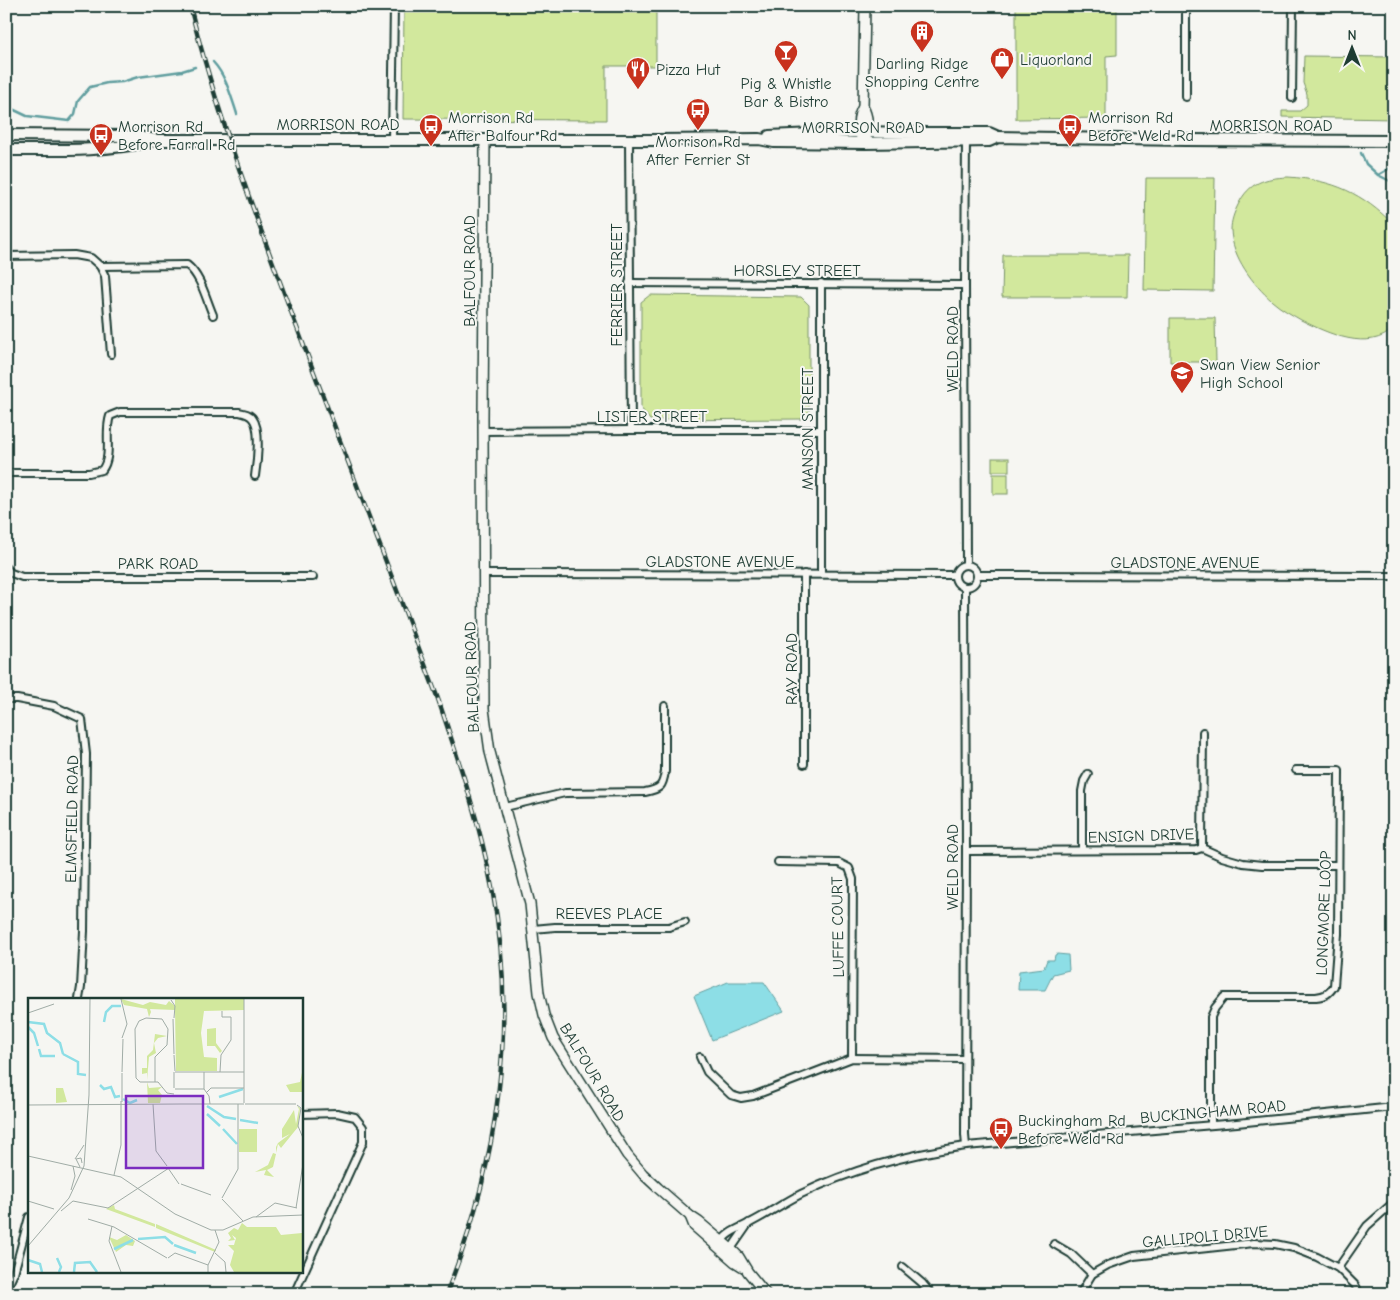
<svg xmlns="http://www.w3.org/2000/svg" width="1400" height="1300" font-family="'Comic Neue',sans-serif">
<style>
.green{fill:#d2e89d;stroke:#789268}
.water{fill:#8ddee6;stroke:#619e9f}
.lines{fill:none;stroke-linecap:round;stroke-linejoin:round}
.stream{stroke:#619e9f;stroke-width:2.5}
.street-casing{stroke:#1f3d34;stroke-width:10}
.secondary-casing{stroke:#1f3d34;stroke-width:12}
.primary-casing{stroke:#1f3d34;stroke-width:14}
.street{stroke:#f6f6f2;stroke-width:6}
.secondary{stroke:#f6f6f2;stroke-width:9}
.primary{stroke:#f6f6f2;stroke-width:10}
.rail-casing{stroke:#1f3d34;stroke-width:4.5}
.rail{stroke:#f6f6f2;stroke-width:2.5;stroke-dasharray:8;stroke-linecap:butt}
.labels{text-anchor:middle;stroke-width:4;stroke-linejoin:round;paint-order:stroke}
.poi-label{font-size:16px;fill:#1f3d34;stroke:#f6f6f2;text-anchor:start}
.street-label{font-size:16px;fill:#1f3d34;stroke:#f6f6f2}
.inset-river{fill:none;stroke:#8ddee6;stroke-width:2.5}
.inset-road{fill:none;stroke:#a0aca6;stroke-width:1}
.view{fill:#7b2cbf;fill-opacity:0.15;stroke:#7b2cbf;stroke-width:2.5}
.inset-edge{fill:none;stroke:#1f3d34;stroke-width:2.5}
</style>
<rect width="100%" height="100%" fill="#f6f6f2"/>
<filter id="ink" filterUnits="userSpaceOnUse"><feTurbulence type="fractalNoise" baseFrequency=".02" numOctaves="2"/><feDisplacementMap in="SourceGraphic" scale="10" xChannelSelector="R" yChannelSelector="G"/><feConvolveMatrix kernelMatrix="1 2 1 2 8 2 1 2 1" color-interpolation-filters="sRGB"/></filter>
<g filter="url(#ink)">
<g class="green">
<path d="M404 6H656V66H606V120L403 119Z"/>
<path d="M1016 6H1117V55L1106 56V118L1016 119Z"/>
<path d="M1304 56 1393 57 1394 89 1390 94 1389 104 1394 108V119L1282 117V111H1300L1307 105V94L1303 83Z"/>
<path d="M1288 177C1334 180 1362 193 1394 225V328C1369 353 1327 333 1301 320 1291 314 1281 309 1272 301 1253 284 1232 257 1231 230 1231 221 1234 213 1238 205 1249 182 1265 178 1288 177Z"/>
<path d="M1146 178H1215L1213 291 1144 290Z"/>
<path d="M1003 255H1128L1127 297H1002Z"/>
<path d="M650 295 801 297 809 305V412L801 419 650 420 641 408V302Z"/>
<path d="M1170 318H1215L1216 362H1170Z"/>
<rect x="992" y="458" width="17" height="13"/>
<rect x="993" y="474" width="15" height="20"/>
</g>
<g class="water">
<path d="M1057 954 1068 955 1069 970 1053 974 1045 990H1018L1019 971 1044 968 1047 960H1054L1055 955Z"/>
<path d="M728 982H764L784 1011 712 1040 694 996Z"/>
</g>
<g class="lines">
<g class="stream">
<path d="M213 62C226 76 231 96 237 114"/>
<path d="M6 106 27 116 69 121 75 114 78 101 90 87 107 83 122 82 138 77 182 71 195 67"/>
<path d="M1361 153 1366 164 1378 175 1394 166"/>
<path d="M1378 175 1394 183"/>
</g>
<g class="street-casing">
<g id="street">
<path d="M1186 97V6"/>
<path d="M1292 98 1293 6"/>
<path d="M392 139 394 6"/>
<path d="M966 139 965 285 966 565"/>
<path d="M629 140 631 430"/>
<path d="M6 256 74 255 85 257 91 258 100 266 105 276 111 354"/>
<path d="M100 266 187 265C201 276 206 299 213 315"/>
<path d="M629 283 965 285"/>
<path d="M483 431 631 430H821"/>
<path d="M6 473H89L102 470C113 455 104 433 110 416L120 412H239C244 413 250 414 253 419 261 429 257 463 255 476"/>
<circle cx="966" cy="576" r="11"/>
<path d="M6 568 11 573 22 577H313"/>
<path d="M484 574 955 575"/>
<path d="M804 574V764"/>
<path d="M821 574V283"/>
<path d="M977 575 1394 576"/>
<path d="M965 587 966 851 965 1135 966 1146"/>
<path d="M6 699H17L54 706 82 719 86 754 84 931 81 987 79 999"/>
<path d="M505 807 565 793 645 792C661 789 663 786 665 771V706"/>
<path d="M1202 848 1222 857 1243 863 1262 865H1338"/>
<path d="M1082 850V791L1084 781 1088 774"/>
<path d="M966 851 1196 850 1202 848 1203 732"/>
<path d="M778 862 839 863 849 868 853 879 852 1058"/>
<path d="M533 929 555 927H669L685 922"/>
<path d="M700 1057 707 1072 731 1095 741 1098 753 1096 852 1058 965 1059"/>
<path d="M1211 1125V1017L1215 1008 1224 997H1316C1325 996 1329 994 1334 986L1338 934 1339 770H1296"/>
<path d="M1054 1244 1071 1254 1092 1274"/>
<path d="M720 1245C724 1233 740 1228 750 1223 768 1214 783 1203 801 1194 852 1169 910 1154 966 1146L1237 1123 1394 1107"/>
<path d="M728 1249H731L749 1223"/>
<path d="M903 1267 922 1283 931 1294"/>
<path d="M1338 1268 1367 1226 1394 1202"/>
<path d="M6 1290 14 1273 29 1217"/>
<path d="M294 1294 363 1142V1127L355 1117 337 1113 301 1114"/>
<path d="M1080 1294 1092 1274 1108 1265 1134 1256 1254 1243 1275 1244 1294 1248 1317 1257 1338 1268 1355 1285 1360 1294"/>
</g>
</g>
<g class="secondary-casing">
<g id="secondary">
<path d="M863 107C868 116 869 128 866 138"/>
<path d="M485 140 483 418 484 709 490 752 530 904 539 993 544 1015 553 1038 627 1155 643 1174 658 1188 690 1216 699 1222 731 1249 739 1257 748 1272 766 1294"/>
<path d="M863 143C858 131 856 118 863 107L865 6"/>
<path d="M690 1216 694 1226 735 1262 743 1267"/>
</g>
</g>
<g class="primary-casing">
<g id="primary">
<path d="M6 135 130 136 157 140H657L759 139 774 142 865 143 989 141 998 137 1185 140 1394 141"/>
<path d="M769 136 858 132 917 133H989L998 137"/>
<path d="M6 150C55 150 104 152 152 141"/>
</g>
</g>
<use href="#street" class="street"/>
<use href="#secondary" class="secondary"/>
<use href="#primary" class="primary"/>
<g class="rail-casing">
<path id="rail" d="M190 6C217 115 257 220 296 325 343 449 391 574 438 699 459 761 480 823 492 888 518 1023 498 1167 446 1294"/>
</g>
<use href="#rail" class="rail"/>
</g>
</g>
<defs>
<g id="building-pin" transform="scale(1.25)"><path d="M0 17L-7.5 6A9.5 9.5 0 1 1 7.5 6Z" fill="#c8321e" stroke="#f6f6f2"/><path d="M-4-6H4V6H1V3H-1V6H-4ZM-2.5-4.3h1.7v1.8h-1.7ZM.8-4.3h1.7v1.8H.8ZM-2.5-1h1.7V.8h-1.7ZM.8-1h1.7V.8H.8Z" fill="#fff"/></g>
<g id="bar-pin" transform="scale(1.25)"><path d="M0 17L-7.5 6A9.5 9.5 0 1 1 7.5 6Z" fill="#c8321e" stroke="#f6f6f2"/><path d="M-6-5H6L.8 .8V4.5H3.5V6h-7V4.5H-.8V.8Z" fill="#fff"/></g>
<g id="shop-pin" transform="scale(1.25)"><path d="M0 17L-7.5 6A9.5 9.5 0 1 1 7.5 6Z" fill="#c8321e" stroke="#f6f6f2"/><path d="M-5-2.5h2.3a2.7 3.5 0 0 1 5.4 0H5L5.5 6h-11ZM-1.5-2.5h3a1.5 2.3 0 0 0-3 0Z" fill="#fff"/></g>
<g id="restaurant-pin" transform="scale(1.25)"><path d="M0 17L-7.5 6A9.5 9.5 0 1 1 7.5 6Z" fill="#c8321e" stroke="#f6f6f2"/><path d="M-5-6h1v4h1v-4h1v4h1v-4h1v5L-1.5 .5V6h-2V.5L-5-1ZM5-6V6H3V1.5H1.5Q1.5-4 5-6Z" fill="#fff"/></g>
<g id="bus-pin" transform="scale(1.25)"><path d="M0 17L-7.5 6A9.5 9.5 0 1 1 7.5 6Z" fill="#c8321e" stroke="#f6f6f2"/><path d="M-5-6H5V4H4V6H2V4H-2V6H-4V4H-5ZM-3.5-4V0h7V-4ZM-3.5 1.2v1.5H-2V1.2ZM2 1.2v1.5H3.5V1.2Z" fill="#fff"/></g>
<g id="school-pin" transform="scale(1.25)"><path d="M0 17L-7.5 6A9.5 9.5 0 1 1 7.5 6Z" fill="#c8321e" stroke="#f6f6f2"/><path d="M0-5L7-2L0 1L-7-2ZM-4 1L0 2.5L4 1V4Q0 6-4 4Z" fill="#fff"/></g>
</defs>
<g fill-rule="evenodd">
<use href="#building-pin" x="922" y="32"/>
<use href="#bar-pin" x="786" y="52"/>
<use href="#shop-pin" x="1002" y="59"/>
<use href="#restaurant-pin" x="638" y="69"/>
<use href="#bus-pin" x="698" y="110"/>
<use href="#bus-pin" x="431" y="126"/>
<use href="#bus-pin" x="1070" y="126"/>
<use href="#bus-pin" x="101" y="135"/>
<use href="#school-pin" x="1182" y="373"/>
<use href="#bus-pin" x="1001" y="1129"/>
</g>
<g class="labels">
<g class="poi-label">
<text x="1020" y="65">Liquorland</text>
<text x="922" y="69" text-anchor="middle">Darling Ridge<tspan x="922" dy="18">Shopping Centre</tspan></text>
<text x="656" y="75">Pizza Hut</text>
<text x="786" y="89" text-anchor="middle">Pig &amp; Whistle<tspan x="786" dy="18">Bar &amp; Bistro</tspan></text>
<text x="448" y="123">Morrison Rd<tspan x="448" dy="18">After Balfour Rd</tspan></text>
<text x="1088" y="123">Morrison Rd<tspan x="1088" dy="18">Before Weld Rd</tspan></text>
<text x="118" y="132">Morrison Rd<tspan x="118" dy="18">Before Farrall Rd</tspan></text>
<text x="698" y="147" text-anchor="middle">Morrison Rd<tspan x="698" dy="18">After Ferrier St</tspan></text>
<text x="1200" y="370">Swan View Senior<tspan x="1200" dy="18">High School</tspan></text>
<text x="1018" y="1126">Buckingham Rd<tspan x="1018" dy="18">Before Weld Rd</tspan></text>
</g>
<g class="street-label">
<text x="338" y="130">MORRISON ROAD</text>
<text x="1271" y="131">MORRISON ROAD</text>
<text x="863" y="133">MORRISON ROAD</text>
<text x="797" y="276">HORSLEY STREET</text>
<text transform="translate(469 271) rotate(-90)" y="6">BALFOUR ROAD</text>
<text transform="translate(616 285) rotate(-90)" y="6">FERRIER STREET</text>
<text transform="translate(952 349) rotate(-90)" y="6">WELD ROAD</text>
<text x="652" y="422">LISTER STREET</text>
<text transform="translate(807 429) rotate(-90)" y="6">MANSON STREET</text>
<text x="720" y="567">GLADSTONE AVENUE</text>
<text x="1185" y="568">GLADSTONE AVENUE</text>
<text x="158" y="569">PARK ROAD</text>
<text transform="translate(791 669) rotate(-90)" y="6">RAY ROAD</text>
<text transform="translate(471 677) rotate(-92)" y="6">BALFOUR ROAD</text>
<text transform="translate(71 819) rotate(-89)" y="6">ELMSFIELD ROAD</text>
<text transform="translate(1141 835) rotate(-2)" y="6">ENSIGN DRIVE</text>
<text transform="translate(952 867) rotate(-90)" y="6">WELD ROAD</text>
<text x="609" y="919">REEVES PLACE</text>
<text transform="translate(1323 913) rotate(-88)" y="6">LONGMORE LOOP</text>
<text transform="translate(837 927) rotate(-91)" y="6">LUFFE COURT</text>
<text transform="translate(593 1072) rotate(59)" y="6">BALFOUR ROAD</text>
<text transform="translate(1213 1111) rotate(-5)" y="6">BUCKINGHAM ROAD</text>
<text transform="translate(1205 1236) rotate(-5)" y="6">GALLIPOLI DRIVE</text>
</g>
</g>
<g transform="translate(28 998)">
<rect width="275" height="275" fill="#f6f6f2"/>
<path d="M93 1 115 7 122 4 138 7 141 3 147 8V1H216V12L176 13 173 35 176 59 189 60V73H148L147 12 122 11 123 14 121 19 119 11 96 7ZM188 30V45L194 53 192 55 187 48H179V31ZM127 36 139 38 130 40 126 45 128 55 121 59 119 82V75L114 76V70H119V58L125 52ZM275 70V94H262L258 87 272 84ZM119 84 121 90 134 89 130 92 134 97 132 105H120ZM28 90H35L39 104 28 105ZM269 108 272 110 270 129 253 150 250 146 248 155V149L250 145 262 136 254 140V131L266 112 268 126 271 111ZM211 131H229V154H211ZM245 155 248 156 245 169 239 172 246 179 236 177 238 172 227 174 240 167ZM86 207 87 211 127 226V229L78 211ZM214 225 219 229H248L253 237 274 235 275 274H206L202 267 206 253 200 247H206L208 240 204 237 207 242 200 243 203 240 200 235 206 230 210 232ZM128 226 188 252 187 254 128 230ZM98 237 107 243 105 248 98 247 88 254 81 239 89 242Z" fill="#d2e89d"/>
<path class="inset-river" d="M0 24 16 26 19 35 32 45 35 56M76 24 78 14 84 8H93M0 29 6 35 10 48M11 51 13 58H27M35 56 50 64V76L58 77M72 87 76 91 83 89 87 99 92 98M191 99 215 91M95 101 102 105 109 102M179 108 196 119 208 121M179 116 192 128M212 122 230 125M195 131 209 146M110 241 137 239 145 246M146 247 168 255M86 251 105 242M29 260 33 269 31 274M0 262 12 266 14 274M46 274 47 265 62 264 69 274"/>
<path class="inset-road" d="M93 1 99 26 94 40M143 2 147 8 146 20M0 15 26 6M145 21 146 56M146 57 147 73M94 74 95 41M147 74H216M176 74V91L181 98 182 106M192 74 193 57 203 42V19H194V13M94 75V104M127 84V59L139 47 140 31 134 21 118 20 111 23 107 31 108 80 112 84H130M130 84 139 95 146 96M146 90V74M147 91H176M179 94 183 90H216M216 105V1M125 106 128 153 139 168M153 106H216M217 106H268M0 107 153 106M269 107 273 110 270 128 275 140M0 158 93 179 147 216 183 232H195L225 219 275 217M47 161 56 147M52 169 48 161 53 160 54 165M140 170 151 186M86 177 93 147V103M153 186 183 197M43 192 47 178 45 168M194 200 210 171V106M194 201 215 223M0 203 26 211M268 210 275 166M33 213 45 203 80 210 141 170M228 219 247 205 269 210M60 221 86 229 139 260M84 228 81 243 93 274M0 248 41 200 56 168 61 97 62 1M187 255 197 264 198 274M140 260 147 255 180 267M180 274V267L191 244 187 232"/>
<path class="view" d="M98 98H175V170H98Z"/>
<rect width="275" height="275" class="inset-edge"/>
</g>
<rect width="1400" height="1300" fill="none" stroke="#f6f6f2" stroke-width="25"/>
<rect x="12" y="12" width="1375" height="1275" fill="none" stroke="#1f3d34" stroke-width="2" filter="url(#ink)"/>
<g transform="translate(1352 48)" stroke="#f6f6f2" stroke-width="4" paint-order="stroke">
<path d="M0-4L9 19L0 12L-9 19Z" fill="#1f3d34"/>
<text y="-8" font-size="14" font-weight="bold" text-anchor="middle" fill="#1f3d34">N</text>
</g>
</svg>
